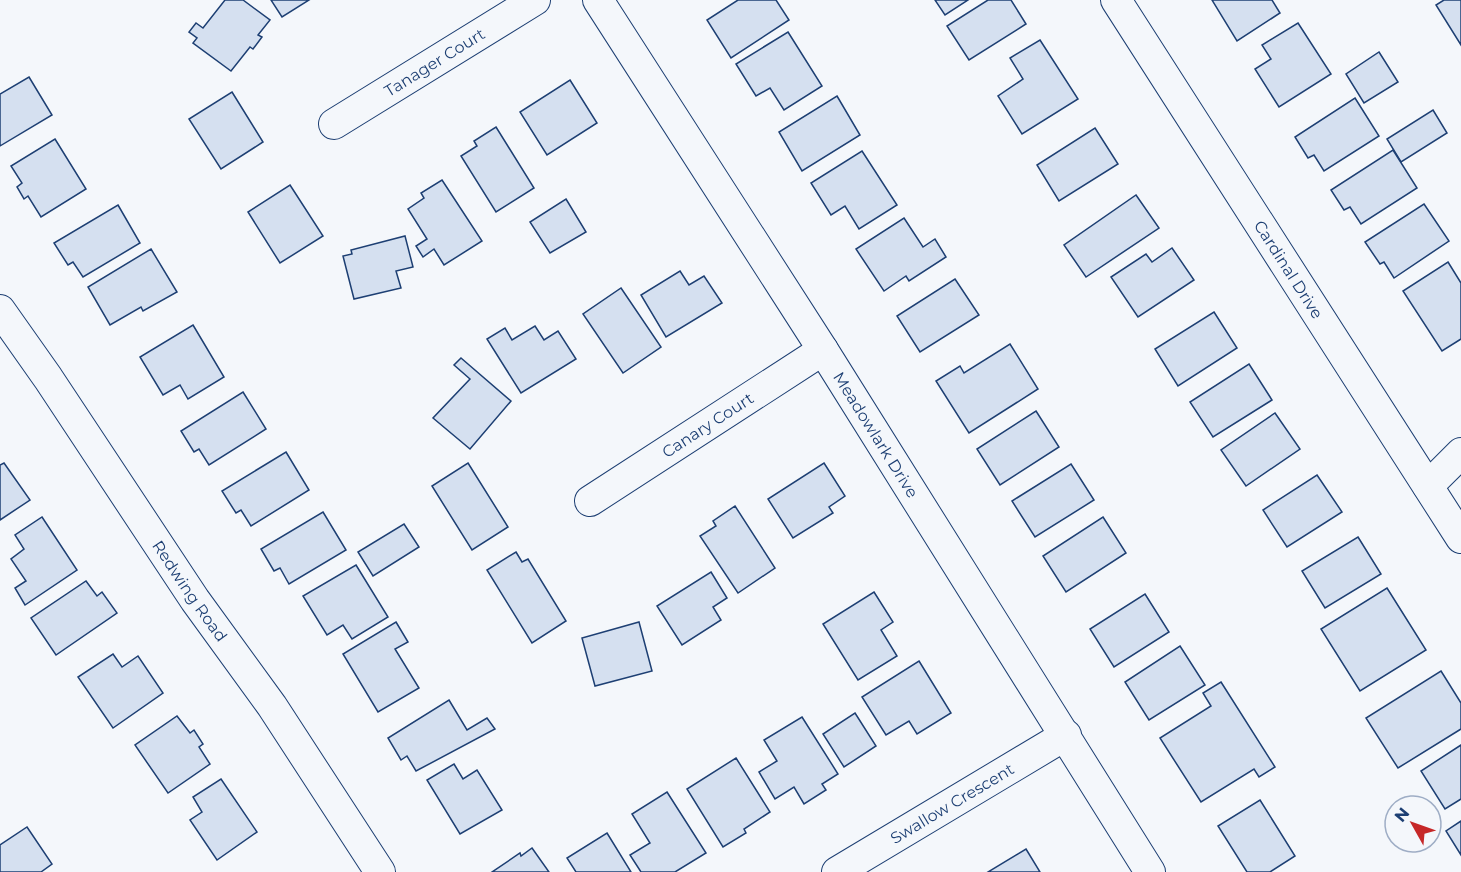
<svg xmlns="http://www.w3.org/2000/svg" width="1461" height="872" font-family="Montserrat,sans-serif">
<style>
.building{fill:#d5e0f0;stroke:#1d3f73;stroke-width:1.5}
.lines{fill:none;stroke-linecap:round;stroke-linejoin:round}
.street-casing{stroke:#1d3f73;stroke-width:32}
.street{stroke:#f4f7fb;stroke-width:30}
.labels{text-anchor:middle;stroke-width:4.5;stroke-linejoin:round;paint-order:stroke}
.street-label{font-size:16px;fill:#1d3f73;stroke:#f4f7fb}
</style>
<rect width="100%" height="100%" fill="#f4f7fb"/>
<g class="building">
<path d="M225 0H243L270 20 258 35 262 37 253 49 250 47 231 71 193 43 197 38 189 32 196 23 203 28Z"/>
<path d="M271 0H309L282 17Z"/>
<path d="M738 0H776L789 20 731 58 707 20Z"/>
<path d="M935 0H968L945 15Z"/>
<path d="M988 0H1011L1026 24 969 60 947 26Z"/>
<path d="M1212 0H1272L1280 13 1237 41Z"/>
<path d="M1444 0H1461V45L1436 5Z"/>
<path d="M1298 23 1331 74 1279 107 1255 69 1271 59 1262 45Z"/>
<path d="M788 32 822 86 784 110 770 88 756 96 736 64Z"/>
<path d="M1040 40 1078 99 1022 134 998 96 1023 79 1010 58Z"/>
<path d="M1379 52 1398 82 1364 103 1346 74Z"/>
<path d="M29 77 52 115 0 146V94Z"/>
<path d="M570 80 597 123 547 155 520 112Z"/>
<path d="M232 92 263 142 221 169 189 119Z"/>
<path d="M837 96 860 135 802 171 779 132Z"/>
<path d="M1355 98 1379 136 1324 171 1314 155 1308 158 1295 137Z"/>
<path d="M1433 110 1447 133 1401 162 1387 139Z"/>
<path d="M496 127 534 188 496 212 461 156 477 146 474 141Z"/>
<path d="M1095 128 1118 164 1059 201 1037 165Z"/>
<path d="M55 139 86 189 41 217 28 196 24 199 17 187 22 183 11 166Z"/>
<path d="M1393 150 1417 188 1361 224 1350 207 1344 210 1331 190Z"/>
<path d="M862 151 897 205 859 229 845 206 831 215 811 183Z"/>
<path d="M442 180 482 241 444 265 434 249 423 257 416 246 427 239 408 209 424 198 421 193Z"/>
<path d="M290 185 323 236 280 263 248 212Z"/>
<path d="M1136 195 1159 228 1086 277 1064 245Z"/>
<path d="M566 199 586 232 550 253 530 222Z"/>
<path d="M1424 204 1449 241 1394 278 1384 262 1380 264 1365 242Z"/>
<path d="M118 205 140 243 83 277 73 262 68 265 54 243Z"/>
<path d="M904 218 923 247 935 239 946 257 909 281 906 276 884 291 856 249Z"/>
<path d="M405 236 413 267 396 271 401 288 354 299 343 256 352 254 351 250Z"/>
<path d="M1172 248 1194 280 1138 317 1111 277 1146 254 1152 262Z"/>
<path d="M151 249 177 292 143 311 141 307 110 325 88 287Z"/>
<path d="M1448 262 1461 283V339L1442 351 1403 291Z"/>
<path d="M680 271 689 285 704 276 722 303 666 337 641 295Z"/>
<path d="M955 279 979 315 920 352 897 316Z"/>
<path d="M621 288 661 347 623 373 583 314Z"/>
<path d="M1214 312 1237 348 1178 386 1155 349Z"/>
<path d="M193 325 224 377 188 399 180 385 163 395 140 357Z"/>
<path d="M535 326 544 340 558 331 576 359 521 393 487 339 505 328 512 340Z"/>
<path d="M1010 344 1038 389 969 433 936 381 960 366 964 373Z"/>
<path d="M461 358 511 401 470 449 433 418 470 379 454 365Z"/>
<path d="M1249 364 1272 400 1213 437 1190 402Z"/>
<path d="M243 392 266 429 209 465 199 449 194 452 181 431Z"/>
<path d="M1036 411 1059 447 1000 485 977 449Z"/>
<path d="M1275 413 1300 449 1246 486 1221 450Z"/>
<path d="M286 452 309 490 251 526 241 510 236 513 222 491Z"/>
<path d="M4 463 30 500 0 520V465Z"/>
<path d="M468 463 508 527 472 550 432 486Z"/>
<path d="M824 463 845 496 829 507 833 513 793 538 768 499Z"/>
<path d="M1071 464 1094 500 1035 537 1012 501Z"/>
<path d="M1317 475 1342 512 1287 547 1263 510Z"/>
<path d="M735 506 775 568 738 593 700 536 716 526 713 521Z"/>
<path d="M323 512 346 550 289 584 280 568 274 571 261 549Z"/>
<path d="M42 517 77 570 25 605 15 588 26 581 11 559 24 549 15 535Z"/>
<path d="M1103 517 1126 553 1066 592 1043 556Z"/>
<path d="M404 524 419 547 373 576 358 552Z"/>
<path d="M1358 537 1381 574 1325 608 1302 571Z"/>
<path d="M516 552 522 562 528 559 566 621 532 643 487 570Z"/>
<path d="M356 565 388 617 352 639 343 625 327 635 303 596Z"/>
<path d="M711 572 727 598 713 607 721 620 682 645 657 606Z"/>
<path d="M86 581 97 596 102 592 117 613 56 655 31 618Z"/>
<path d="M1387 588 1426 650 1360 691 1321 629Z"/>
<path d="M874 592 893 622 881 630 897 656 858 680 823 624Z"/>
<path d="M1145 594 1169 632 1114 667 1090 629Z"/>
<path d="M396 622 408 642 395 649 419 688 378 712 343 654Z"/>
<path d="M639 622 652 671 595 686 582 638Z"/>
<path d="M1180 646 1205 685 1149 720 1125 682Z"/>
<path d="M113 654 122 667 138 656 163 693 113 728 78 677Z"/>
<path d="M919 661 951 713 917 734 909 721 886 735 862 697Z"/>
<path d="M1441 671 1461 703V729L1398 768 1366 718Z"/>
<path d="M1221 682 1275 767 1259 777 1254 769 1201 802 1160 738 1211 706 1203 693Z"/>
<path d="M449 700 467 730 487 718 495 729 416 771 407 756 401 760 388 738Z"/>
<path d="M855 713 876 746 844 767 823 734Z"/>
<path d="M177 716 190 733 194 730 203 744 199 747 210 764 168 793 135 745Z"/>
<path d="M802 717 838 774 822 784 826 790 804 804 794 787 775 799 759 772 777 761 764 740Z"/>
<path d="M1461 745V799L1445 809 1421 771Z"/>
<path d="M736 758 770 812 744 829 746 833 723 847 687 789Z"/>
<path d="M454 764 463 779 477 770 502 810 460 834 427 780Z"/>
<path d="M221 779 257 832 217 860 190 820 202 812 193 797Z"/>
<path d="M667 792 706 853 675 872H641L630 855 650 843 632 814Z"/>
<path d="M1260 800 1295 856 1270 872H1247L1218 826Z"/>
<path d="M1461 821V855L1446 831Z"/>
<path d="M27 827 52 864 41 872H0V845Z"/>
<path d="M607 833 631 872H576L567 858Z"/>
<path d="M532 848 549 872H492L520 853 521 856Z"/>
<path d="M1026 849 1040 872H988Z"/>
</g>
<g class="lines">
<g class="street-casing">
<g id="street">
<path id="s1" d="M598 0 823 350 1150 872"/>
<path id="s2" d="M1116 0 1461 538"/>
<path id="s3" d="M334 124 535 0"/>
<path id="s4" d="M0 310 48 378 195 600 272 706 380 872"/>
<path d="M1428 486 1461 453"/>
<path id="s5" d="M590 501 823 350"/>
<path id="s6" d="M837 872 1066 735"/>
</g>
</g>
<use href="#street" class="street"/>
</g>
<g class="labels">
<g class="street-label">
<text dy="6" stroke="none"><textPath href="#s3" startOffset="118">Tanager Court</textPath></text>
<text dy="6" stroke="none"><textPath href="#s2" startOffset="320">Cardinal Drive</textPath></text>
<text dy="6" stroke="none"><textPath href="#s5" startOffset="140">Canary Court</textPath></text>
<text dy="6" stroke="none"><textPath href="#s1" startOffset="516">Meadowlark Drive</textPath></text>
<text dy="6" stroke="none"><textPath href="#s4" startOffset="339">Redwing Road</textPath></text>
<text dy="6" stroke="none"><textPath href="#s6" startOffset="134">Swallow Crescent</textPath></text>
</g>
</g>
<g transform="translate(1413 824) rotate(310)"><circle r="28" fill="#f4f7fb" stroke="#9eadc5" stroke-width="1.5"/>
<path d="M0-4.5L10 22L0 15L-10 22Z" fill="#c62828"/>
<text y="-9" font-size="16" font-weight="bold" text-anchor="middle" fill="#1d3f73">N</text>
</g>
</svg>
